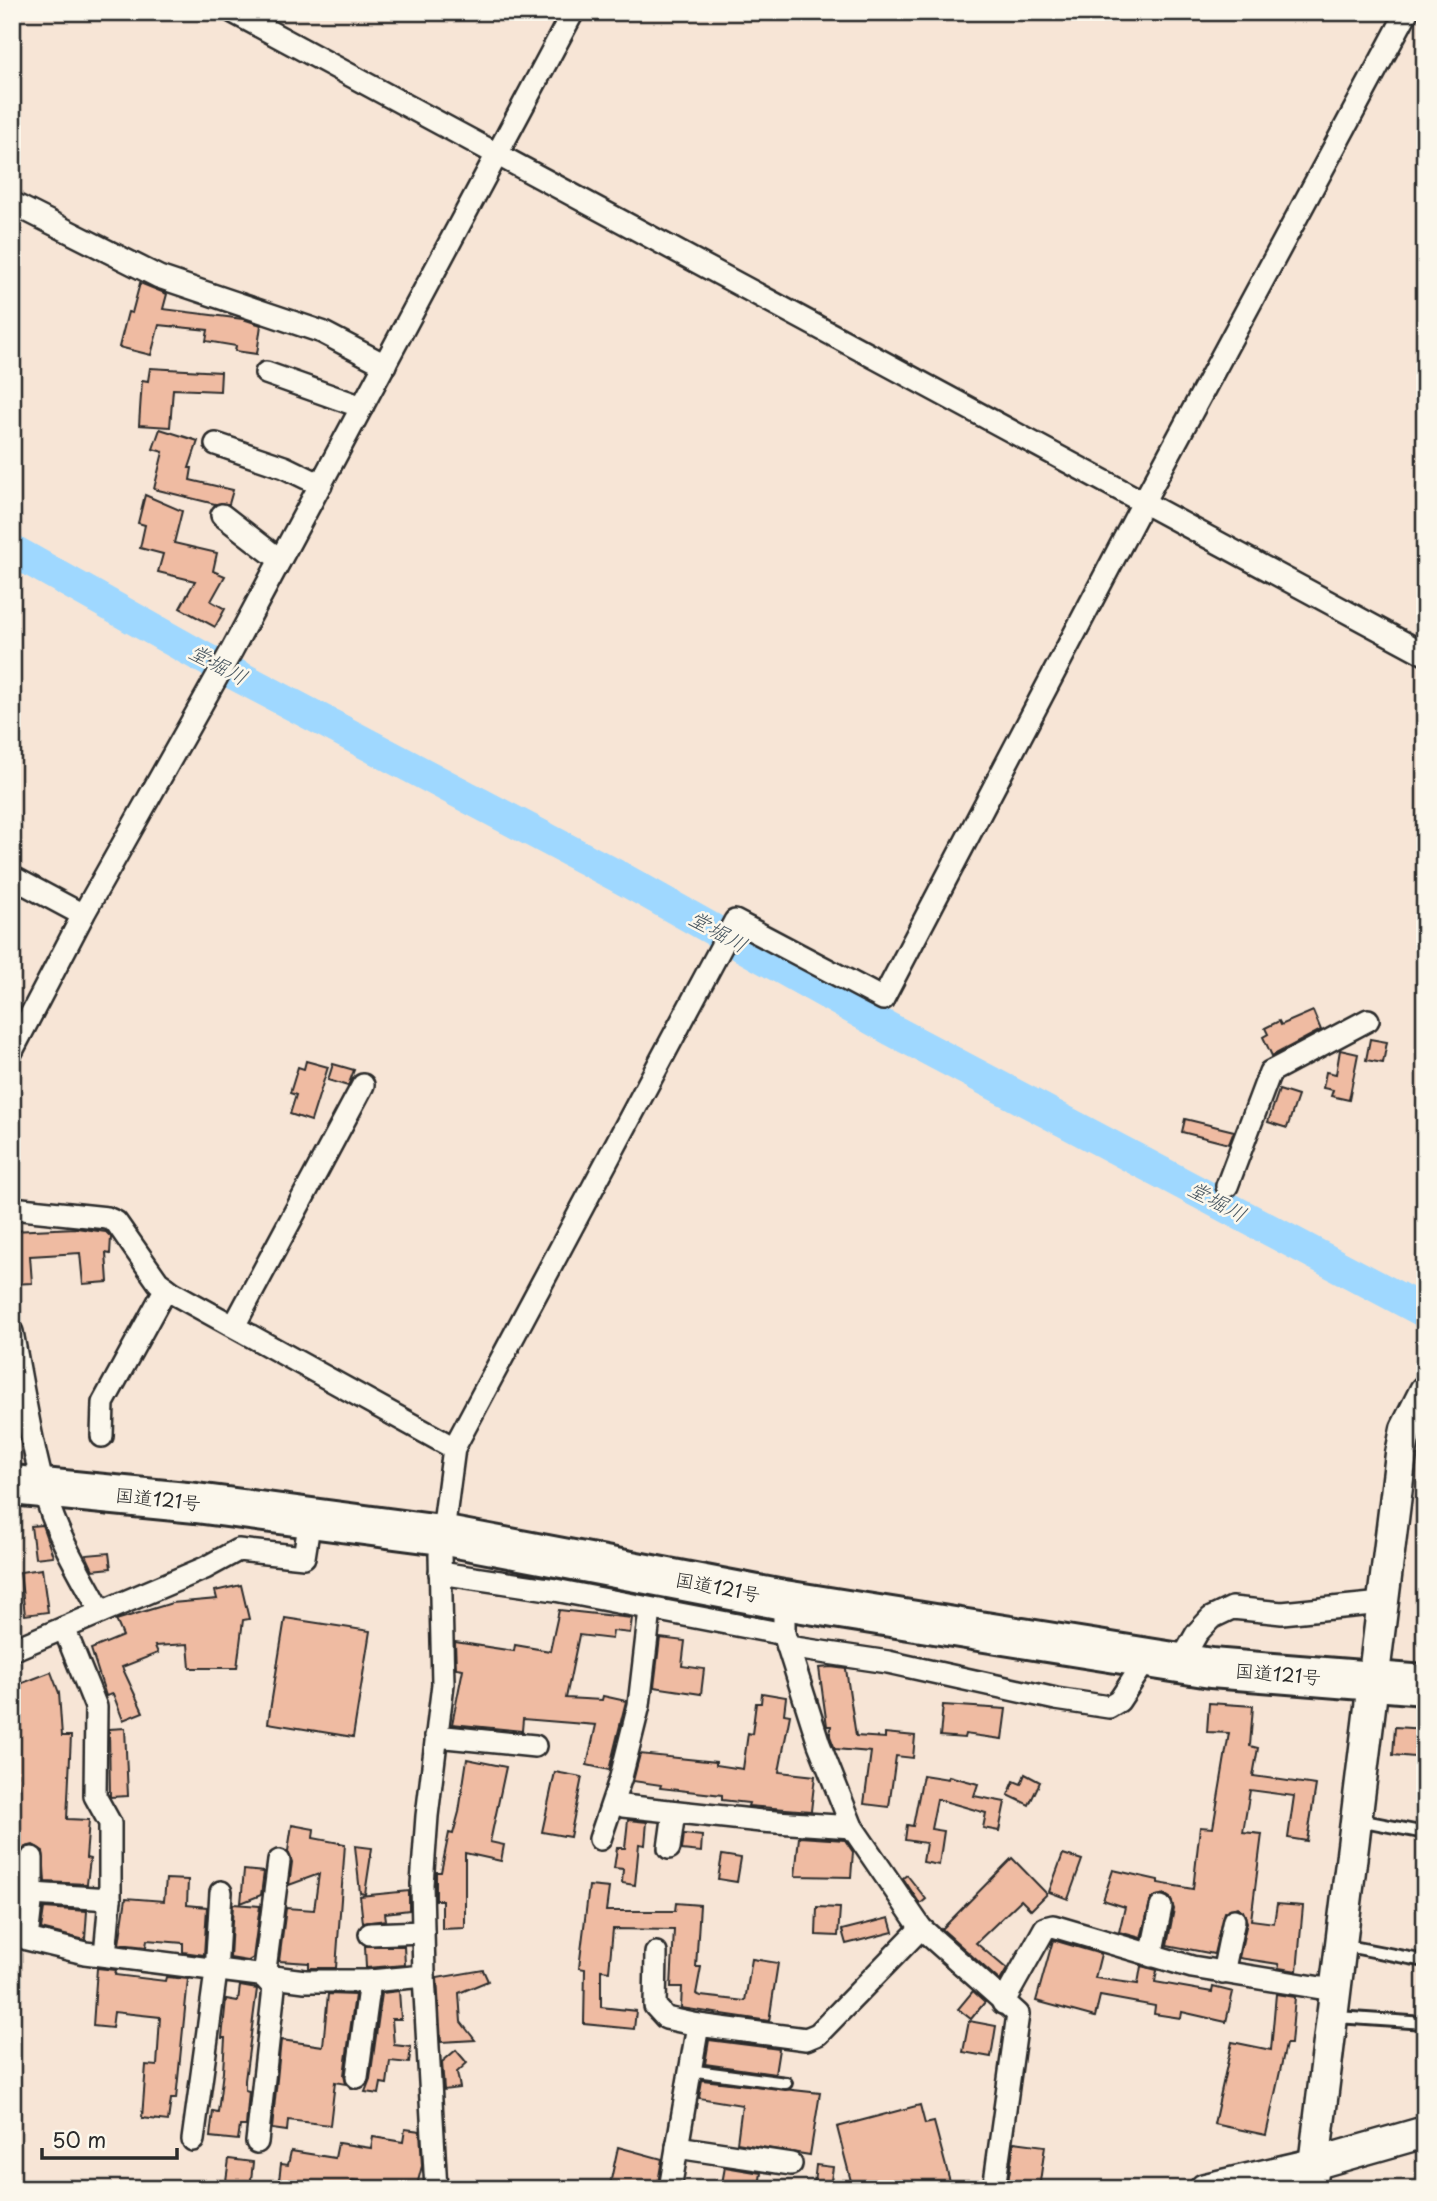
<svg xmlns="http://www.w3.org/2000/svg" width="1437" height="2201" font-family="'Playpen Sans','Klee One',sans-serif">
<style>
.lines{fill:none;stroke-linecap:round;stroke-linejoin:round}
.river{stroke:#9fd8ff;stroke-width:32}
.building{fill:#efbba2;stroke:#2b2b2b;stroke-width:2}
.lane-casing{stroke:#2b2b2b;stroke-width:16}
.street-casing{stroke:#2b2b2b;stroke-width:26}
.secondary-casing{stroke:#2b2b2b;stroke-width:35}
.highway-casing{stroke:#2b2b2b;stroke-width:44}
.lane{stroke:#fbf7ec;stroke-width:10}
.street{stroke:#fbf7ec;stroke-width:21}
.secondary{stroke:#fbf7ec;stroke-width:30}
.highway{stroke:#fbf7ec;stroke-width:38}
.labels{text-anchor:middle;stroke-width:5;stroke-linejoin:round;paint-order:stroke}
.street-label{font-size:19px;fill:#2b2b2b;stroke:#fbf7ec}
.water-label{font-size:21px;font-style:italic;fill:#485660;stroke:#fbf7ec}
</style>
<rect width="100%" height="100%" fill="#f7e5d6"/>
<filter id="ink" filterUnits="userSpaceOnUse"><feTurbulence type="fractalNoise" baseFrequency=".0143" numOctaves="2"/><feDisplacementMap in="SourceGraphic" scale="14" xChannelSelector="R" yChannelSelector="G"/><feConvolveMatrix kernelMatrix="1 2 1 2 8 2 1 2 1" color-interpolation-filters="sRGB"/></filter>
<g filter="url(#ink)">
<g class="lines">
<path class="river" d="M12 550 202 657 623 879 890 1029 1425 1312"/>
</g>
<g class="building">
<path d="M140 283 167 294 163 309 243 319 261 325 257 354 235 351 236 346 206 341 208 330 159 325 151 355 119 347 128 312 132 313Z"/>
<path d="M150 368 221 372 220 391 173 389 170 427 139 425 142 380 148 381Z"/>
<path d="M160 429 198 441 189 468H192L190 480 233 490 229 504H215L154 489 163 452 153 449Z"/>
<path d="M145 495 182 511 174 543 217 553 213 571 225 576 211 601 225 609 215 627 180 608 195 581 158 572 163 554 140 548 145 525 138 523Z"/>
<path d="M1313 1011 1321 1030 1272 1056 1263 1037 1268 1034 1265 1028 1279 1021 1281 1025Z"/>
<path d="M1370 1039 1387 1042 1383 1063 1366 1060Z"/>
<path d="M1340 1050 1358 1054 1349 1100 1331 1096 1333 1090 1323 1088 1326 1072 1336 1074Z"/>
<path d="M306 1061 328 1067 311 1121 290 1114 296 1095 290 1093 298 1067 304 1069Z"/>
<path d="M333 1064 354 1070 348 1086 328 1080Z"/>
<path d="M1279 1090 1298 1096 1287 1128 1268 1122Z"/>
<path d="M1185 1119 1234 1131 1229 1144 1182 1132Z"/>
<path d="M76 1228 106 1232 111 1237 110 1254 106 1253 108 1282 83 1284 80 1253 30 1256 32 1283 12 1284V1231Z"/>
<path d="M42 1525 53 1556 35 1558 31 1526Z"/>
<path d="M109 1553 111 1568 93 1570 86 1555Z"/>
<path d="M42 1569 48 1612 25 1615 20 1572Z"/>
<path d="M241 1585 249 1619 243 1620 237 1668H190L188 1644 155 1646 158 1653 122 1667 143 1712 123 1720 113 1694 106 1696 91 1649 123 1636 116 1620 172 1603 217 1599 215 1591Z"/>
<path d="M559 1610 632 1618 630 1633 613 1631 612 1639 579 1635 566 1698 602 1700 603 1696 626 1701 609 1770 587 1765 596 1725 523 1719 522 1731 452 1724 463 1669 456 1668 455 1642 514 1651 515 1645 550 1651Z"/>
<path d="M285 1618 370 1631 353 1737 268 1723Z"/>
<path d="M660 1638 685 1641 682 1666 704 1669 701 1694 654 1687Z"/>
<path d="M831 1667 846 1669 856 1736 885 1738V1733L915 1736 913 1758 896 1756 889 1807 864 1804 871 1752 835 1749 830 1736 831 1726H827L819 1668Z"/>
<path d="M51 1672 59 1693 62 1736H71L67 1819 89 1820 86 1858 90 1859 87 1884 45 1882 43 1851 33 1845 25 1847 19 1857V1893L12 1933V1826H19L16 1788H19L12 1744V1687Z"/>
<path d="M762 1693 786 1697 784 1714 790 1715 779 1772 815 1776 811 1811 748 1806 749 1803 722 1800V1795L660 1788 661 1785 633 1781 640 1754 716 1762V1765L743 1769 748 1733 752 1734 756 1703H761Z"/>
<path d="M1209 1703 1253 1706 1250 1746 1258 1748 1253 1776 1316 1785 1307 1841 1288 1838 1294 1796 1250 1790 1243 1832 1262 1834 1251 1920 1274 1923 1277 1904 1303 1906 1297 1971 1279 1968 1278 1964 1239 1958 1247 1922 1243 1911 1237 1907 1224 1912 1214 1954 1167 1945 1174 1909 1170 1898 1164 1894 1151 1899 1141 1938 1119 1932 1125 1907 1103 1900 1113 1870 1158 1880V1883L1193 1889 1200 1827 1213 1828 1229 1733 1207 1732Z"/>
<path d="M943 1705 1006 1709 1002 1739 965 1734 964 1738 940 1736Z"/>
<path d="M1395 1727 1425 1729V1758L1393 1755Z"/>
<path d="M125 1728 128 1796 110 1797 109 1729Z"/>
<path d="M467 1759 506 1767 490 1842 504 1845 501 1861 465 1853V1928L442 1929V1900H436V1872H441L449 1833 453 1834 459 1812Z"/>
<path d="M555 1772 582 1777 570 1837 542 1832Z"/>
<path d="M1025 1774 1040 1782 1029 1805 1008 1795 1014 1781 1021 1784Z"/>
<path d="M923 1775 948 1779 949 1776 978 1784 974 1796 1005 1802 999 1831 983 1828 986 1813 937 1799 931 1829 944 1831 939 1865 923 1862 926 1843 905 1840 907 1825 913 1826Z"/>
<path d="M628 1820 647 1822 645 1845 639 1844 635 1885 622 1883 623 1869 614 1868 617 1848H625Z"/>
<path d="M292 1825 314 1829 313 1838 345 1844 336 1968H309V1963L279 1961 286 1908 314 1910 319 1874 289 1885 292 1862 288 1851Z"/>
<path d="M684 1834 702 1836 701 1852 682 1850Z"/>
<path d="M799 1837 845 1840 853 1852 851 1877 795 1876Z"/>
<path d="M355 1846 372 1848 365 1894 360 1893Z"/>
<path d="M1063 1854 1082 1860 1068 1899 1049 1892Z"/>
<path d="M722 1855 741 1858 737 1882 718 1879Z"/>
<path d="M1012 1858 1047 1894 1031 1910 1021 1900 976 1943 1007 1969 1000 1981 942 1929Z"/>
<path d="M244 1870 264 1872 261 1895 241 1903Z"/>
<path d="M907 1875 926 1899 920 1904 903 1878Z"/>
<path d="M166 1879 188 1880 187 1905 207 1907 204 1955 183 1952V1943L147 1940 146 1947 119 1944 126 1898 164 1901Z"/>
<path d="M589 1886 609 1888 606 1911H675L676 1903 700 1905 696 1967H701L696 1994 701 1996 745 2001 752 1959 778 1963 769 2021 681 2008 682 1987H671L674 1930 613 1929 609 1971 601 1970V2007L636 2011 634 2029 584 2024 585 1969 579 1968Z"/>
<path d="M409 1891V1910L385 1913 386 1920 363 1923 360 1896Z"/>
<path d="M233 1904 260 1906 253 1958 248 1961 230 1958Z"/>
<path d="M817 1907 840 1908 838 1936 816 1935Z"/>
<path d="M44 1908 87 1911 85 1940 41 1929Z"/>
<path d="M889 1918 893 1932 846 1944 842 1930Z"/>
<path d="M1053 1940 1101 1954 1095 1978 1138 1984 1141 1966 1157 1970 1155 1982 1212 1992 1213 1987 1233 1992 1226 2022 1182 2012 1181 2018 1154 2014 1155 2006 1100 1996 1095 2017 1036 2001Z"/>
<path d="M365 1946H404L405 1965 366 1968Z"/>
<path d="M97 1968 116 1970 115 1975 165 1981 166 1977 188 1979 176 2099H171L168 2121 142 2118 146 2065 157 2066 160 2017 114 2012 112 2028 93 2026Z"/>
<path d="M483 1970 488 1981 459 1993 461 2022 475 2040 441 2042 437 1978Z"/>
<path d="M240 1986 257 1989 245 2080V2090L249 2091 246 2126H240L238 2140 210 2137 213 2111 218 2112 223 2071 225 2038H222L226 1999 238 2001Z"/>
<path d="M399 1991 401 2019H392L394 2045 411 2047 409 2063 390 2061 387 2084 381 2083 379 2094 365 2092 370 2079 382 1993Z"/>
<path d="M973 1991 985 2002 971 2019 958 2009Z"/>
<path d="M328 1994 355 1995 344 2075 346 2084 335 2082 330 2125 288 2120 287 2131 272 2129 281 2040 323 2046Z"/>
<path d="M1276 1994 1295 1997 1291 2044H1286L1266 2135 1214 2124 1232 2042 1271 2050Z"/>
<path d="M969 2021 996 2026 991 2057 963 2052Z"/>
<path d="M709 2040 779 2049 775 2074 705 2064Z"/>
<path d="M456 2050 467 2063 457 2072 460 2088 444 2090 442 2062Z"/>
<path d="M702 2080 820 2093 810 2155 737 2143 742 2105 699 2098Z"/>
<path d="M920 2105 925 2124 934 2122 952 2189H853L837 2127Z"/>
<path d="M405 2129 420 2131 422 2166 416 2189 352 2180 350 2189 333 2186V2189H278L281 2164 288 2165 291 2151 335 2158 338 2143 371 2148 373 2137 403 2142Z"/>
<path d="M1014 2142 1045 2146 1039 2189H1007Z"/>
<path d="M618 2147 662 2159 657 2189H609Z"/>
<path d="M229 2159 253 2162 250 2189 225 2188Z"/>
<path d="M816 2165 833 2167 830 2187 814 2184Z"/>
<path d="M725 2167 761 2173 759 2186 721 2189Z"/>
</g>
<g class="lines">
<g class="lane-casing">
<g id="lane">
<path d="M1359 1820 1425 1833"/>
<path d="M1342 1945 1425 1961"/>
<path d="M1337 2017 1425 2023"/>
<path d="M689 2070 786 2083"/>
</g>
</g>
<g class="street-casing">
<g id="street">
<path d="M233 12 1425 654"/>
<path d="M12 203 159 277 322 332 385 365"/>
<path d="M266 373 362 407"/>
<path d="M216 444 284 467 321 485"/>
<path d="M222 515 280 560"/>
<path d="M12 877 83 915"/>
<path d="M12 1051 83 915 232 650 573 12"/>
<path d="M1227 1186 1270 1072 1368 1020"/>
<path d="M12 1208 107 1218 116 1222 158 1282 173 1293 454 1448"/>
<path d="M234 1326 363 1085"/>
<path d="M12 1332C23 1388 31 1445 47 1500 59 1540 82 1576 101 1612"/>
<path d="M102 1436 103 1403 166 1288"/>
<path d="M440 1573 555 1590 784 1634"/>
<path d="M784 1600V1634L819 1744 852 1827 921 1928 1018 2014 994 2189"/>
<path d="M64 1628 96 1707 95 1796 110 1823V1899L105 1955"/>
<path d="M788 1647 888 1662 1056 1699 1109 1707 1119 1701 1148 1657"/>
<path d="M12 1650 205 1568 238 1550 304 1557 310 1519"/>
<path d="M1180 1663 1197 1633 1211 1618 1232 1608 1282 1613 1382 1603"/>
<path d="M436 1736 535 1746"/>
<path d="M623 1806 761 1821 852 1827"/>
<path d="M600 1839 621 1777 639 1705 650 1610"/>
<path d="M669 1848 674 1812"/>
<path d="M32 1858V1894L27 1939 85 1953 305 1981H370L424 1976"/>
<path d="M32 1894 110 1899"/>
<path d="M370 1934 423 1932"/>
<path d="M656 1953 655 2006 666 2018 698 2025"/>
<path d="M1151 1956 1161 1907"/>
<path d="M1223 1973 1234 1920"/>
<path d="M1003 2003 1045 1928 1053 1926 1192 1967 1333 1990"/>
<path d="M357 2077 370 1981"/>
<path d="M193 2140 216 1972 221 1892"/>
<path d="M257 2142 274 1988 264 1977 279 1861"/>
<path d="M677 2147 791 2164"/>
<path d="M436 2189 424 1976 422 1884 427 1816 443 1684 440 1555 454 1448 735 921 883 999 1144 501 1407 12"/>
<path d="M670 2189 698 2025 806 2039 818 2034 921 1928"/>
</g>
</g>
<g class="secondary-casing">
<g id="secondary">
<path d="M1205 2189 1313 2164 1425 2132"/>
<path d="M1311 2189 1401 1454 1406 1429 1425 1391"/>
</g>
</g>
<g class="highway-casing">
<path id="highway" d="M12 1485 196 1503 441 1535 784 1600 1211 1668 1425 1685"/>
</g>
<use href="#lane" class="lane"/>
<use href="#street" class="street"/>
<use href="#secondary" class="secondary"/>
<use href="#highway" class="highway"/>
</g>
</g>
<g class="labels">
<g class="street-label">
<text transform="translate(158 1499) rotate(6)" y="7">国道121号</text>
<text transform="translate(718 1587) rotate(11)" y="7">国道121号</text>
<text transform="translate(1278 1674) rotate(5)" y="7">国道121号</text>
</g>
<g class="water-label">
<text transform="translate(218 665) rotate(28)" y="7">堂堀川</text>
<text transform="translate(718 932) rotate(29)" y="7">堂堀川</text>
<text transform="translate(1217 1202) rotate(28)" y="7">堂堀川</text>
</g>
</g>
<rect width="1437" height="2201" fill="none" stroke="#fbf7ec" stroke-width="42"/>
<rect x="21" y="21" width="1395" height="2159" fill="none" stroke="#2b2b2b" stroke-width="2.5" filter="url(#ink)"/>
<path d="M42 2148v10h135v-10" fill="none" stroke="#2b2b2b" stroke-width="3.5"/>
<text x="52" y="2148" font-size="21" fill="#2b2b2b" stroke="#fbf7ec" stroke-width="5" paint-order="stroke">50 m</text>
</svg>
